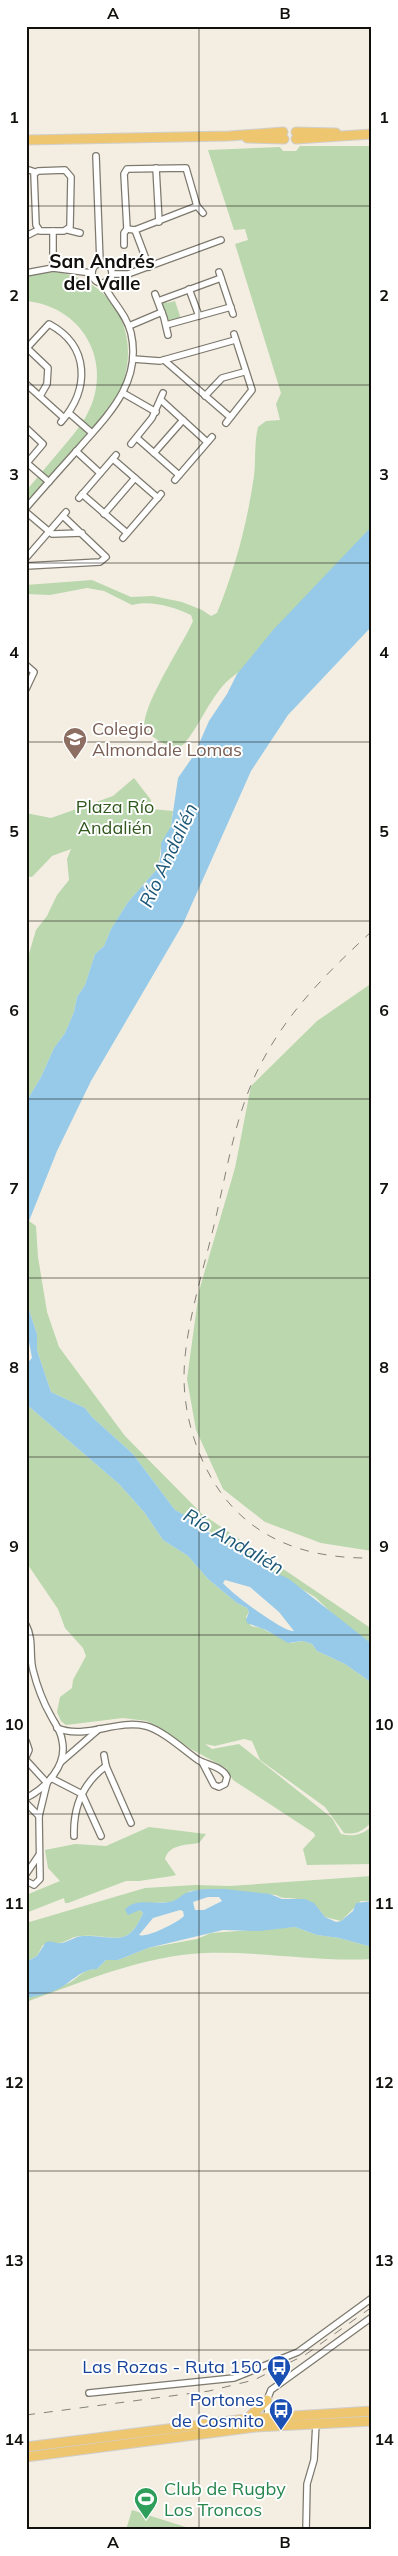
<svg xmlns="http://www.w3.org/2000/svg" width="398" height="2556" font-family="Mulish,sans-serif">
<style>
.green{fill:#bad7ae}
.water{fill:#97cae9;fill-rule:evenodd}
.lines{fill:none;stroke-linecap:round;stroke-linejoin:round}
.minor-casing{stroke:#7d796e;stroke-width:8}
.highway-casing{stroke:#d0cfce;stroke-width:11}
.minor{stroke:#fff;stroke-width:5.5}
.highway{stroke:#eec670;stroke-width:9}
.rail{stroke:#848178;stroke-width:1;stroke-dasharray:9 9;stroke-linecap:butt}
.grid{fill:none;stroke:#12100c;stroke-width:1;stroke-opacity:0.55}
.labels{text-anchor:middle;stroke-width:4;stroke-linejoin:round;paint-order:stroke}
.education-label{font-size:18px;fill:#785e54;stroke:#fff;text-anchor:start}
.park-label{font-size:18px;fill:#30571c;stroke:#fff}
.transit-label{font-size:18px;fill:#164399;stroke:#fff;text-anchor:end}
.leisure-label{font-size:18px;fill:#27864d;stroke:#fff;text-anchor:start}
.neighbourhood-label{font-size:19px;font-weight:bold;fill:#12100c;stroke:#fff}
.water-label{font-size:19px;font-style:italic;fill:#1c5777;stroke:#fff}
.neatline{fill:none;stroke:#12100c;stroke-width:2}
.grid-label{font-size:16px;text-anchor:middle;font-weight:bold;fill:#12100c}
</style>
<rect width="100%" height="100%" fill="#f3eee1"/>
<g class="green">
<path d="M300 146H372V548L259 663C215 676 210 712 184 744 172 753 157 739 146 732 135 715 184 643 193 621L191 615C174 607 150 600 132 605L104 591 87 588 50 595 26 594V585L92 580 131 597 153 596 182 602 202 610 211 616 217 613C235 569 247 524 254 476 256 460 254 443 258 427L266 421 280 420 276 404 281 393 235 244 248 240 245 229 234 230 208 150 280 147 283 151H296Z"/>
<path d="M54 272C123 279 148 353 111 407L26 502V491L73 435 79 427 76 424 81 418 84 420C116 369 87 307 26 301V278L38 273Z"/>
<path d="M164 301 167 303 175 301 181 319 167 321 161 304Z"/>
<path d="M134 778 151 800V809L173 811 171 826 161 847 158 868 128 902 111 929 104 946 95 954 85 985 77 997 74 1012 65 1033 54 1048 41 1077 26 1102V964L36 930 47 916 57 895 69 880 67 859 71 849 52 856 32 877 26 876V813L51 818 113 796Z"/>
<path d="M372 983V1551L321 1543 265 1522 223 1489 196 1430 187 1379 199 1291 235 1168 251 1086 317 1021Z"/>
<path d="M29 1221 36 1226 38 1257 47 1312 59 1347 125 1436 202 1514 372 1629V1644L337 1618 315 1597 230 1546 198 1523 175 1510 133 1454 92 1417 85 1408 51 1392 37 1350V1334L26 1301Z"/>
<path d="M26 1404 119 1484 144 1512 163 1540 188 1556 208 1579 237 1603 247 1608 249 1612 246 1617 251 1626 261 1628 291 1643 303 1641 312 1644 317 1651 345 1664 372 1683V1821C364 1831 356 1835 344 1833L325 1807 260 1760 252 1741 244 1739 215 1746 205 1744 212 1749 239 1744 332 1818 341 1834C354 1837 362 1835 372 1826V1864L307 1865 303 1849 315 1836 314 1833 233 1780 226 1768 191 1749 147 1721 123 1718 66 1725 61 1721 57 1712 60 1697 72 1688 73 1680 86 1656 83 1648 65 1628 58 1609 26 1562Z"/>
<path d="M149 1827 206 1834 199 1843C187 1845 169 1844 165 1859L176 1875 172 1876 139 1881H126L68 1903H65L64 1898 26 1913V1895L60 1881 48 1868 45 1850 75 1844 106 1846Z"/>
<path d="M372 1876V1901H361L341 1921 325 1917C319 1908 308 1900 297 1899 289 1897 284 1900 276 1895L213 1889 190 1891 178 1900 171 1902 133 1904 143 1913C127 1951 114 1933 81 1936 74 1936 69 1940 63 1942 57 1944 50 1944 43 1945L37 1956 26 1962V1923L145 1888 195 1885 230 1886Z"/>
<path d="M295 1927 317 1935 339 1938 372 1947V1959C316 1962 260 1951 205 1953 142 1956 85 1981 26 2002V1998C41 1995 55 1989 69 1983 80 1977 83 1969 97 1969L106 1960H118L148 1948 197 1939 211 1933Z"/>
<path d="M132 2510 195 2530H126Z"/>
</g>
<g class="water">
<path d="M372 526V626L288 715 251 771 183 924 91 1081 57 1151 29 1221 26 1263V1102L41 1077 54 1048 65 1033 74 1012 77 997 85 985 95 954 104 946 111 929 128 902 158 868 161 855V843L171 826 178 778 194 755 209 721 227 694 237 674 274 629Z"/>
<path d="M26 1301 37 1334V1350L51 1392 85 1408 92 1417 133 1454 175 1510 192 1519 207 1531 263 1567 289 1579 372 1644V1683L345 1664 317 1651 312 1644 303 1641 288 1643 266 1630 247 1623 246 1620 249 1612 247 1608 237 1603 208 1579 188 1556 163 1540 144 1512 119 1484 26 1404V1357L29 1361 32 1358 27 1331ZM225 1580 250 1587 279 1612 294 1631C284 1633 231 1593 223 1583Z"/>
<path d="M225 1889 270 1894 282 1899H305L314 1903 325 1917 336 1922 341 1921 353 1911 356 1903 372 1901V1947L339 1938 317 1935 295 1927 259 1931 223 1930 148 1948 118 1960H106L97 1969C81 1969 72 1982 58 1989 48 1994 37 1996 26 1998V1962L37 1956 46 1942C52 1940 56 1944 61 1943 69 1942 75 1936 83 1936 115 1935 128 1949 143 1913L140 1910 128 1915 125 1910C134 1897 155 1905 169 1902 178 1901 181 1894 189 1892 200 1888 214 1889 225 1889ZM208 1897H219L222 1901 204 1910H195L193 1902ZM180 1910 183 1911 184 1916C177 1923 147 1938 139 1935L153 1918Z"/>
</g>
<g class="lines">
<g class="minor-casing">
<g id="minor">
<path d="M96 156 100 262"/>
<path d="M156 168 159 222"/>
<path d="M26 169 35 172"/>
<path d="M65 170 71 177 70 227 64 231H40L36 225 34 174 38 171Z"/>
<path d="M127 229 135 230 197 206"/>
<path d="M68 230 80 233"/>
<path d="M135 230 149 267"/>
<path d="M28 235 38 230"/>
<path d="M124 245V233L127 229 124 174 127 169 186 168 197 206 203 213"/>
<circle cx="102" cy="273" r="10"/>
<path d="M53 268V231"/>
<path d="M219 272 233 314"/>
<path d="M26 273 53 268 92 273"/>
<path d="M112 274H128L221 240"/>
<path d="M189 289 199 316"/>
<path d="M155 294 164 318 168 335"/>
<path d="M158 301 221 278"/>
<path d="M166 325 231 307"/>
<path d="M129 326 162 312"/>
<path d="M27 348 48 368 47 384 40 396"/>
<path d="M26 349 49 324C90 346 90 389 61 422"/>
<path d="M133 359 160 361 235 340"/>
<path d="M164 360 230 417"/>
<path d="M26 384 64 418"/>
<path d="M123 393 156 412"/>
<path d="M205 396 222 378 244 372"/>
<path d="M161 400 207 442"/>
<path d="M69 413 92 433"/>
<path d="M226 423 252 390 234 334"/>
<path d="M26 428 43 444 26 464"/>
<path d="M137 438 179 475"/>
<path d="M131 444 152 418 163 393"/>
<path d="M76 451 100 473"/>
<path d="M154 453 183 420"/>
<path d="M113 459 158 498"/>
<path d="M27 463 49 482"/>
<path d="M175 480 212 437"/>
<path d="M82 494 127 533"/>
<path d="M79 498 116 455"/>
<path d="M26 508C44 487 62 467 80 447 109 414 142 382 131 333 126 313 111 301 103 283"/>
<path d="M26 512 52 534 82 533"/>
<path d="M104 514 135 478"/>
<path d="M123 538 161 494"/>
<path d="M26 558 66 512"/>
<path d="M26 566 100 562 106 557 63 516"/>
<path d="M26 665 34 672 26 689"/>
<path d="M26 1625C34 1640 29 1655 33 1670 37 1686 43 1702 51 1716 55 1724 61 1731 62 1740 68 1765 46 1788 26 1798"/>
<path d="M57 1728C85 1740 116 1719 146 1726 162 1730 184 1750 198 1760 207 1765 223 1767 227 1777L225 1784 219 1787 214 1785 202 1762"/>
<path d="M26 1741 29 1750 26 1757"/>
<path d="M104 1755 106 1766 131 1823"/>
<path d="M26 1760 47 1783"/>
<path d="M61 1762 99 1729"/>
<path d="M51 1778 82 1794 101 1836"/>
<path d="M26 1803 39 1816"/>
<path d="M74 1836C73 1808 83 1783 106 1766"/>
<path d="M26 1874 39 1855"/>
<path d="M26 1881 34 1885 40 1879 39 1816 47 1783"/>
<path d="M89 2393 234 2378 298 2352 372 2298"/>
<path d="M268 2419 267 2400 271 2390 372 2317"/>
<path d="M306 2530 307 2484 314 2460 316 2423"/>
</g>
</g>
<g class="highway-casing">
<g id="highway">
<path d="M296 132 336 133"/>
<path d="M247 138 284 139"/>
<path d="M296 139 372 134"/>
<path d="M26 140 229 136 283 132"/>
<path d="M248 2418 267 2400"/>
<path d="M26 2447 246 2419 372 2411"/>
<path d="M26 2457 256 2427 372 2421"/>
</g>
</g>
<use href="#minor" class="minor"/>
<use href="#highway" class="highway"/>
<g class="rail">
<path d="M372 931C330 970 291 1008 264 1058 236 1108 228 1166 215 1221 204 1269 184 1329 184 1377 184 1408 192 1439 205 1466 238 1534 298 1559 372 1558"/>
<path d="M26 2415 209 2391 254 2380 305 2355 372 2307"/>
</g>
</g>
<path class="grid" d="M199 26V2530M26 206H372M26 385H372M26 563H372M26 742H372M26 921H372M26 1099H372M26 1278H372M26 1457H372M26 1635H372M26 1814H372M26 1993H372M26 2171H372M26 2350H372"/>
<defs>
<g id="school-pin" transform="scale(1.25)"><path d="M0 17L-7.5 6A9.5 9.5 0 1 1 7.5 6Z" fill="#8d6e63" stroke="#fff"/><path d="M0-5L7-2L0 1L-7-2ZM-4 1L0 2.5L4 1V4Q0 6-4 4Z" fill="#fff"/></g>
<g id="bus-pin" transform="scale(1.25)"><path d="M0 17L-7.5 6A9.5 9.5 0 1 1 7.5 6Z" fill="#1a4fb4" stroke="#fff"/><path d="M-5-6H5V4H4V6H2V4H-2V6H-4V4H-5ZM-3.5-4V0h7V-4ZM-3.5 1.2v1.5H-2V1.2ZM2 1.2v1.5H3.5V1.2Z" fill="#fff"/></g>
<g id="stadium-pin" transform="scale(1.25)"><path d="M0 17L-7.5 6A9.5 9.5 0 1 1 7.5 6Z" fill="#2e9e5b" stroke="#fff"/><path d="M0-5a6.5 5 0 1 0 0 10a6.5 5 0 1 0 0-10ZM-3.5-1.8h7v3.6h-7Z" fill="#fff"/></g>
</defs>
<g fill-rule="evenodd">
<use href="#school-pin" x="75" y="739"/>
<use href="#bus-pin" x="279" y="2367"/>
<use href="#bus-pin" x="281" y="2410"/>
<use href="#stadium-pin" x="146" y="2499"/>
</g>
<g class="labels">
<g class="education-label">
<text x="92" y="735">Colegio<tspan x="92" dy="21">Almondale Lomas</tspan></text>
</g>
<g class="park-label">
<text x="115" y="813">Plaza Río<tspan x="115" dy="21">Andalién</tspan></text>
</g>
<g class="transit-label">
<text x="262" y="2373">Las Rozas - Ruta 150</text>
<text x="264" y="2406">Portones<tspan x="264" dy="21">de Cosmito</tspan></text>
</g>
<g class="leisure-label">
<text x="164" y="2495">Club de Rugby<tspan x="164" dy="21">Los Troncos</tspan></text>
</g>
<g class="neighbourhood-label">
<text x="102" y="268">San Andrés<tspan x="102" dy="22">del Valle</tspan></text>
</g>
<g class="water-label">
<text transform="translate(168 855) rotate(-65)" y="7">Río Andalién</text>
<text transform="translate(234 1541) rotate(30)" y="7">Río Andalién</text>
</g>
</g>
<rect width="398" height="2556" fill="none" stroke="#ffffff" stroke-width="55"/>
<rect x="28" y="28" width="342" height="2500" class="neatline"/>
<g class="grid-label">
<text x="113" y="19">A</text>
<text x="285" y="19">B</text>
<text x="14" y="123">1</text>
<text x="384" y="123">1</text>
<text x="14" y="301">2</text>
<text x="384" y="301">2</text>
<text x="14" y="480">3</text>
<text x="384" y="480">3</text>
<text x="14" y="658">4</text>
<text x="384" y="658">4</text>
<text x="14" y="837">5</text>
<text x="384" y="837">5</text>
<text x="14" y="1016">6</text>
<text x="384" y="1016">6</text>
<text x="14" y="1194">7</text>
<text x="384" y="1194">7</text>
<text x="14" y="1373">8</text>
<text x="384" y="1373">8</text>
<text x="14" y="1552">9</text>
<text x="384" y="1552">9</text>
<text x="14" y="1730">10</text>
<text x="384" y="1730">10</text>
<text x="14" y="1909">11</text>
<text x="384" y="1909">11</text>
<text x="14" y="2088">12</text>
<text x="384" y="2088">12</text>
<text x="14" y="2266">13</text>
<text x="384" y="2266">13</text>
<text x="14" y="2445">14</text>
<text x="384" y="2445">14</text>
<text x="113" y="2548">A</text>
<text x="285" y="2548">B</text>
</g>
</svg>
